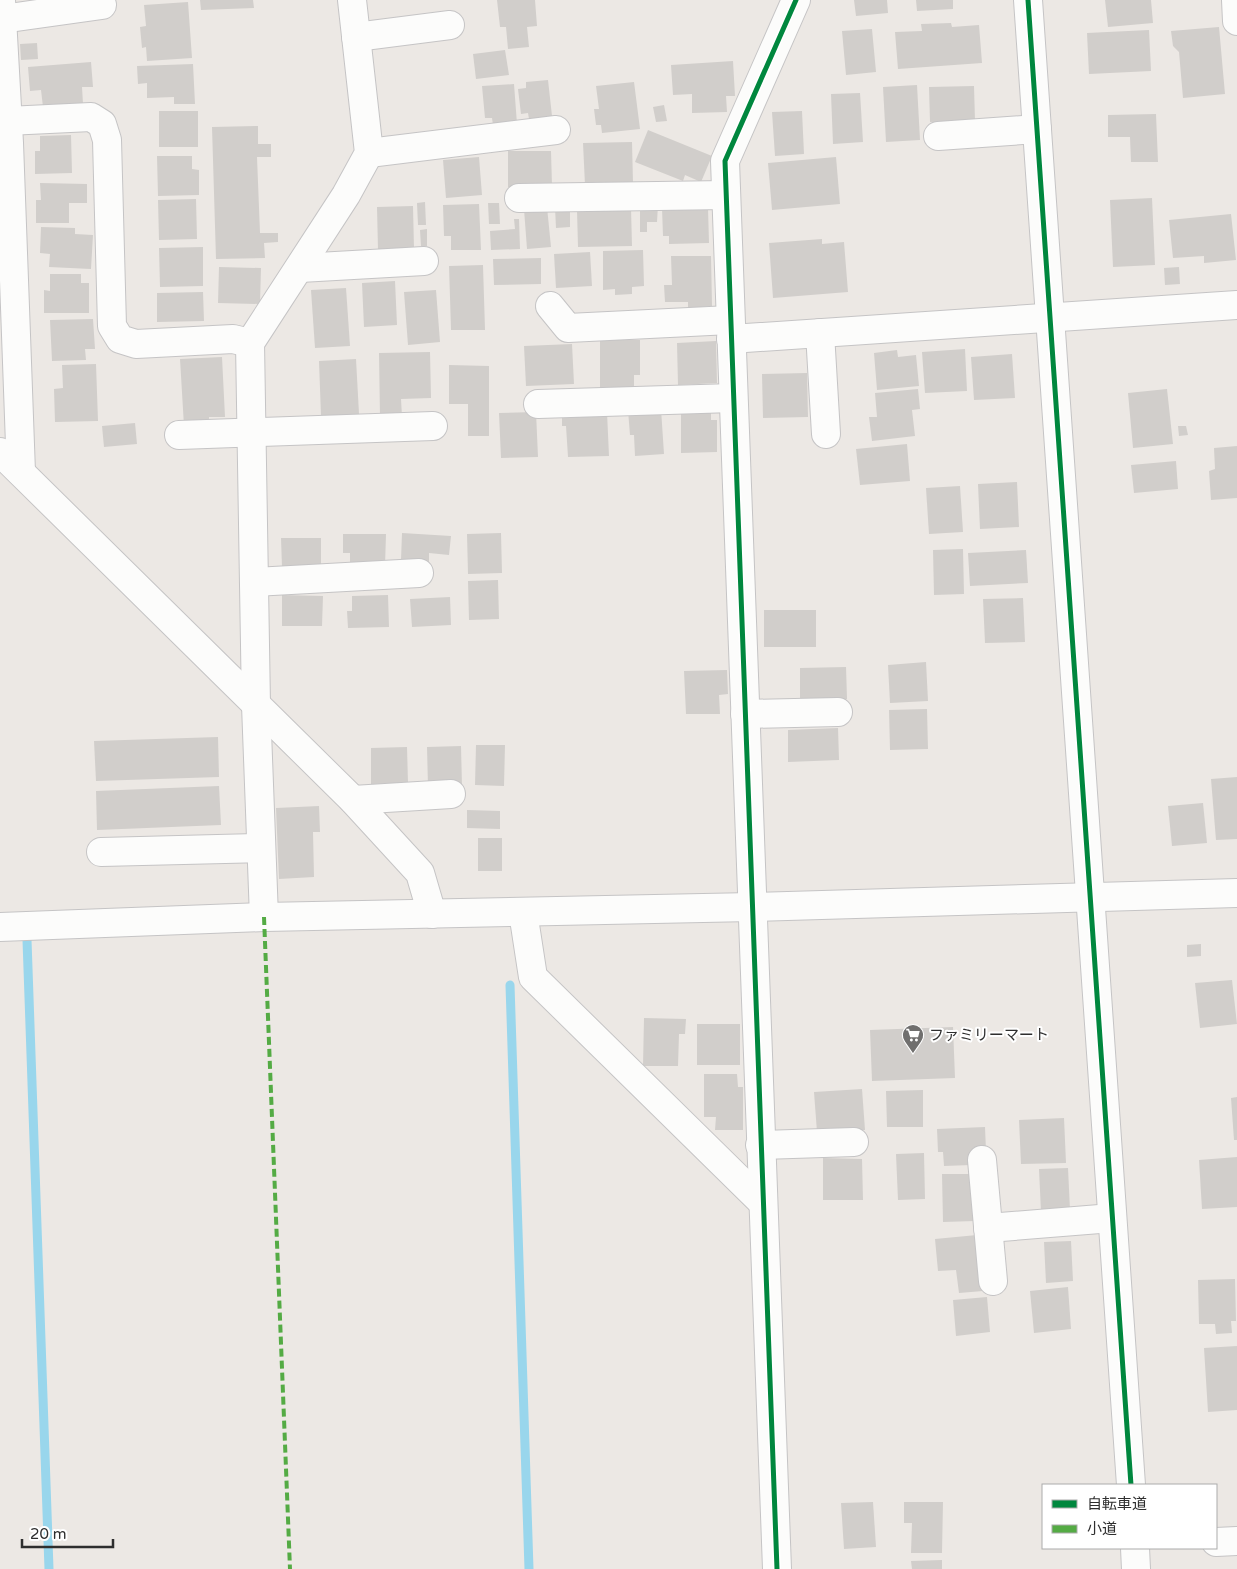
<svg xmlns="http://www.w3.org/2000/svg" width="1237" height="1569" font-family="'Varela Round','Noto Sans JP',sans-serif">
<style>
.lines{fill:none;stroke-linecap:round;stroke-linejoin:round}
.stream{stroke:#99d6ec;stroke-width:9}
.building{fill:#d1cecb}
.minor-casing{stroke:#c5c4c5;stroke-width:30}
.minor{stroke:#fcfcfb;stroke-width:28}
.quiet{stroke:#54ab44;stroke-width:4;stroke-dasharray:8 4;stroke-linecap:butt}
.cycleway-casing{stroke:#fff;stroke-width:8}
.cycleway{stroke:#00873e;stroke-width:5}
.labels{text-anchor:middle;stroke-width:4;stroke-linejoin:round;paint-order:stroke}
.poi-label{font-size:15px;fill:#2e2e2e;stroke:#fff;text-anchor:start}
</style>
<rect width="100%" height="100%" fill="#ece8e4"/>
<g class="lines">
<g class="stream">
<path d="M27 940 49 1569"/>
<path d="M510 985 529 1569"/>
</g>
</g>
<g class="building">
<path d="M200 0H253L254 8 201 10Z"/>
<path d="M497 0H535L537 26 527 27 529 47 508 49 506 27H500Z"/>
<path d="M854 0H887L888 13 856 16Z"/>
<path d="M916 0H953V9L917 11Z"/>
<path d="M1105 0H1151L1153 23 1108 27Z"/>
<path d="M188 2 192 58 147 61 146 47 142 48 140 27 146 26 144 5Z"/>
<path d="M951 23 952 27 979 25 982 63 898 69 895 32 922 31 921 24Z"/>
<path d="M1219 27 1225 94 1183 98 1179 52 1173 46 1171 31Z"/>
<path d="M872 29 876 72 846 75 842 31Z"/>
<path d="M1149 30 1151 71 1089 74 1087 33Z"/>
<path d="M37 43 38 59 21 60 20 44Z"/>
<path d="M505 50 509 75 476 79 473 54Z"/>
<path d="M733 61 735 96H726L727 112 692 113V94L673 95 671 65Z"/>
<path d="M91 62 93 87H82L83 104 43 107 41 90 30 91 28 67Z"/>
<path d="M193 64 195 104H174V97L147 98V83L138 84 137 66Z"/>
<path d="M548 80 552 116 529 119 528 113 521 114 518 89 526 88V82Z"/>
<path d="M634 82 640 129 602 133 601 125H596L594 109H599L596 86Z"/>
<path d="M514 84 517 124 493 125 492 118H485L482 86Z"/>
<path d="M917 85 920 140 886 142 883 87Z"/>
<path d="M974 86 975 121 930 122 929 87Z"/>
<path d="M860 93 863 142 833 144 831 94Z"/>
<path d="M664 105 667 121 656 122 653 107Z"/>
<rect x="159" y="111" width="39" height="36"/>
<path d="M802 111 804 154 775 156 772 112Z"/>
<path d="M1156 114 1158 162H1131L1130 137H1108V115Z"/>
<path d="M258 126V144H271V157H257L260 233H278V242L264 243 265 258 216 259 212 127Z"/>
<path d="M648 130 712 156 701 182 685 175 683 181 635 162Z"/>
<path d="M71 135 72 173 35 174V151H40V136Z"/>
<path d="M632 142 633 183 585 185 583 143Z"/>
<path d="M508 151H551L552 186 508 187Z"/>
<path d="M157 156H192V169L199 170V195L158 196Z"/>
<path d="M479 157 482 195 446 198 443 160Z"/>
<path d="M836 157 840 204 772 210 768 163Z"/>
<path d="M40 183 87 184V203H69V223H36V200H41Z"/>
<path d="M1152 198 1155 265 1113 267 1110 200Z"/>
<path d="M196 199 197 239 159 240 158 200Z"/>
<path d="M425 202 426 225H418L417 203Z"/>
<path d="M488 203H499L500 224H489Z"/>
<path d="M479 204 481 250H451V236H444L443 205Z"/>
<path d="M640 205H658L657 222H647V232H640Z"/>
<path d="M413 206 414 249 378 250 377 207Z"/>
<path d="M570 206V227L556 228 555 207Z"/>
<path d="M547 207 551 247 527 249 524 209Z"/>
<path d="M631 208 632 246 578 247 577 210Z"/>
<path d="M662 208H708L709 243 669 244V236H663Z"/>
<path d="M1231 214 1236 260 1204 263V256L1173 258 1169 220Z"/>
<path d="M514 219H519L520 249 491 250 490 231 515 229Z"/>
<path d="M41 227 75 228V234L93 235 91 269 49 267 50 254 40 253Z"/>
<path d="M427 229V246H421L420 230Z"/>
<path d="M822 239V244L844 242 848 292 773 298 769 243Z"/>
<path d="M203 247V286L160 287 159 248Z"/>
<path d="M643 250 644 286 632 287V294L615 295V289L603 290V251Z"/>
<path d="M590 252 592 286 556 288 554 254Z"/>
<path d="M671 256H711L712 306 701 307 700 310H688V302H665L664 285H672Z"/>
<path d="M541 258V284L494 285 493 259Z"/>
<path d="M483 265 485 330H451L449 266Z"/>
<path d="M219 267 261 268 260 304 218 303Z"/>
<path d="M1179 267 1180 284 1165 285 1164 268Z"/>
<path d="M50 274H81V283H89V313H44V290L50 291Z"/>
<path d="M395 281 397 325 364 327 362 283Z"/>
<path d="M346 288 350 346 315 348 311 290Z"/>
<path d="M436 290 440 342 408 345 404 292Z"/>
<path d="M203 292 204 321 157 322V293Z"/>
<path d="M93 319 95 349H85L86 360 52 361 50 320Z"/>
<path d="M600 340H640V375H634V388H600Z"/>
<path d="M716 341 717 383 678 385 677 343Z"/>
<path d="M572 344 574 384 526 386 524 346Z"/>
<path d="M965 349 967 391 925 393 922 352Z"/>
<path d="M897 350 898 357 916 355 919 386 877 390 874 353Z"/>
<path d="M430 352 431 398 401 399 402 417H380L379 353Z"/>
<path d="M1012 354 1015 398 974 400 971 357Z"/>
<path d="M222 357 225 417H209V425L184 426 180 359Z"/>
<path d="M356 359 359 414 321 416 319 361Z"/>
<path d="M96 364 98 421 55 422 54 389 63 388 62 365Z"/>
<path d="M449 365 489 366V436H468V404H449Z"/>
<path d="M807 373 808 417 763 418 762 374Z"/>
<path d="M918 389 920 409 912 410 915 436 872 441 869 417H877L875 393Z"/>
<path d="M1167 389 1173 444 1133 448 1128 393Z"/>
<path d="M661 409 664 454 635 456 634 435H630L628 410Z"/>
<path d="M536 412 538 457 501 458 499 413Z"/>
<path d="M607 412 609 456 568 457 566 426H562V413Z"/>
<path d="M711 412V420H717V452L681 453V413Z"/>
<path d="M135 423 137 444 104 447 102 426Z"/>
<path d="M1178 426H1186L1188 435 1179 436Z"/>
<path d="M907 444 910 481 860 485 856 449Z"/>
<path d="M1237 446V498L1211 500 1209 471 1215 469 1214 448Z"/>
<path d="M1176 461 1178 489 1134 493 1131 465Z"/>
<path d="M1017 482 1019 527 980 529 978 484Z"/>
<path d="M960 486 963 532 929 534 926 488Z"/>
<path d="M402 533 451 536 449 555 429 553V562L401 560Z"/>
<path d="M501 533 502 573 468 574 467 534Z"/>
<path d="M343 534H386L385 566H350V553H343Z"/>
<path d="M281 538H321V568L282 567Z"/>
<path d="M963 549 964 594 934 595 933 550Z"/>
<path d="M1026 550 1028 583 970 586 968 553Z"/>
<path d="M498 580 499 619 469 620 468 581Z"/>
<path d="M282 595 323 596 322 626H282Z"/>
<path d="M388 595 389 627 348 628 347 611H352V596Z"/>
<path d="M450 597 451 625 412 627 410 599Z"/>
<path d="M1023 598 1025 642 985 643 983 599Z"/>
<rect x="764" y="610" width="52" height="37"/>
<path d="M926 662 928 701 890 703 888 665Z"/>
<path d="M846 667 847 699 800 700V668Z"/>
<path d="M727 670 728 694 719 695 720 714H686L684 671Z"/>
<path d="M927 709 928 749 890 750 889 710Z"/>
<path d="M838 728 839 760 788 762V730Z"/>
<path d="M218 737 219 777 96 781 94 741Z"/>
<path d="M476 745H505L504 786 475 785Z"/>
<path d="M461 746 462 786 428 787 427 747Z"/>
<path d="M407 747 408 783 371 784V748Z"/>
<path d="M1237 777V839L1216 840 1211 779Z"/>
<path d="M219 786 221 825 97 830 96 791Z"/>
<path d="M1203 803 1207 843 1172 846 1168 806Z"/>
<path d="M319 806 320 832H313L314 877 279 879 276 808Z"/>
<path d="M467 810 500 811V829L467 828Z"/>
<rect x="478" y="838" width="24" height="33"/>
<path d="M1201 944V956L1187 957V945Z"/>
<path d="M1232 980 1237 1024 1200 1028 1195 983Z"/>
<path d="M644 1018 686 1019 685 1034H679L678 1066H643Z"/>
<rect x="697" y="1024" width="43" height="41"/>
<path d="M953 1027 955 1078 872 1081 870 1030Z"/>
<path d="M704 1074H737L738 1087H743V1130H715L716 1117H704Z"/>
<path d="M862 1089 865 1130 817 1132 814 1092Z"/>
<path d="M923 1090V1127H887L886 1091Z"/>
<path d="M1237 1097V1140H1234L1231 1098Z"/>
<path d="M1064 1118 1066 1163 1021 1164 1019 1120Z"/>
<path d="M985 1127 986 1151H970L971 1165 944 1166 943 1152H938L937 1129Z"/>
<path d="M924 1153 925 1199 898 1200 896 1154Z"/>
<path d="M1237 1157V1207L1202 1209 1199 1160Z"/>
<path d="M823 1158 862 1159 863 1200H823Z"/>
<path d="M1068 1168 1070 1210 1041 1212 1039 1169Z"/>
<path d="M942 1174H973L975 1221 943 1222Z"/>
<path d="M977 1235 983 1291 959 1293 956 1270 938 1271 935 1239Z"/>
<path d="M1071 1241 1073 1281 1046 1283 1044 1242Z"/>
<path d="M1235 1279 1236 1321H1231L1232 1333 1216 1334 1215 1324H1199L1198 1280Z"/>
<path d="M1068 1287 1071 1329 1034 1333 1030 1291Z"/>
<path d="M987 1297 990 1332 956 1336 953 1300Z"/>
<path d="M1237 1346V1410L1208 1412 1204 1348Z"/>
<path d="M873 1502 876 1547 844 1549 841 1503Z"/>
<path d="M904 1502H943L942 1553H911L912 1523H904Z"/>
<path d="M942 1560V1569H912L911 1561Z"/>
</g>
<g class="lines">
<g class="minor-casing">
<g id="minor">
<path d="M1 0 9 143 21 472"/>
<path d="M1028 0 1131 1485"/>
<path d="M1236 0 1237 21"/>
<path d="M2 19 102 5"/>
<path d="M356 37 450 25"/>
<path d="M7 121 91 117 102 124 107 140 112 326 120 339 136 344 233 339 250 343"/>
<path d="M938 136 1037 129"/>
<path d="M369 153 556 130"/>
<path d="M519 198 726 195"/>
<path d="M300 268 424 261"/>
<path d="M550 306 568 328 730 320"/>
<path d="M820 333 826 434"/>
<path d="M731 339 1237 305"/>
<path d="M538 404 733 398"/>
<path d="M179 435 433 426"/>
<path d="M0 452 353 800 420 873 432 914"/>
<path d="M254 582 419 573"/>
<path d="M745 714 838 712"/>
<path d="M353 800 451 794"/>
<path d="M101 852 261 848"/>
<path d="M523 912 533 977 763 1203"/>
<path d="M264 917 256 705 250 343 346 195 369 153 352 0"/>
<path d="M0 927 264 917 752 907 1237 893"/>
<path d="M760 1145 854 1142"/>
<path d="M982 1160 993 1281"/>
<path d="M988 1228 1112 1218"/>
<path d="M1216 1542 1237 1541"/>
<path d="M1135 1548 1136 1569"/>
<path d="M777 1569 725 161 796 0"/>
</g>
</g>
<use href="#minor" class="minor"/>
<path class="quiet" d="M264 917 290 1569"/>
<g class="cycleway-casing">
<g id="cycleway">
<path d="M1028 0 1131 1485"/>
<path d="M777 1569 725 161 796 0"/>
</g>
</g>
<use href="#cycleway" class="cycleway"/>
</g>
<defs>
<g id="supermarket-pin" transform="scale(1.125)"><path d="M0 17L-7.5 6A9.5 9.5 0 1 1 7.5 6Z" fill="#706f6e" stroke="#fff"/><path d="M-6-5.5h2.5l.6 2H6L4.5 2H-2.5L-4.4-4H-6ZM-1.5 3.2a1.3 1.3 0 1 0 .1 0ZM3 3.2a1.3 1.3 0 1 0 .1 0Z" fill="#fff"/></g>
</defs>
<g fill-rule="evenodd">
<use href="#supermarket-pin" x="913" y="1035"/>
</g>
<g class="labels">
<g class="poi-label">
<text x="929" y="1040">ファミリーマート</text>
</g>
</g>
<rect x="1042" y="1484" width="175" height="65" fill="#ffffff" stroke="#ababab"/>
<rect x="1052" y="1500" width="25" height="8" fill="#00873e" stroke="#ababab"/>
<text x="1087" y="1509" font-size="15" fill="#2e2e2e">自転車道</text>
<rect x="1052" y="1525" width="25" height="8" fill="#54ab44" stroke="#ababab"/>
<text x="1087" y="1534" font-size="15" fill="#2e2e2e">小道</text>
<path d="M22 1539v8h91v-8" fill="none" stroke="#2e2e2e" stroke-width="2.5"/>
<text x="30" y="1539" font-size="15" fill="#2e2e2e" stroke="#ffffff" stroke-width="4" paint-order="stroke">20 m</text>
</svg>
